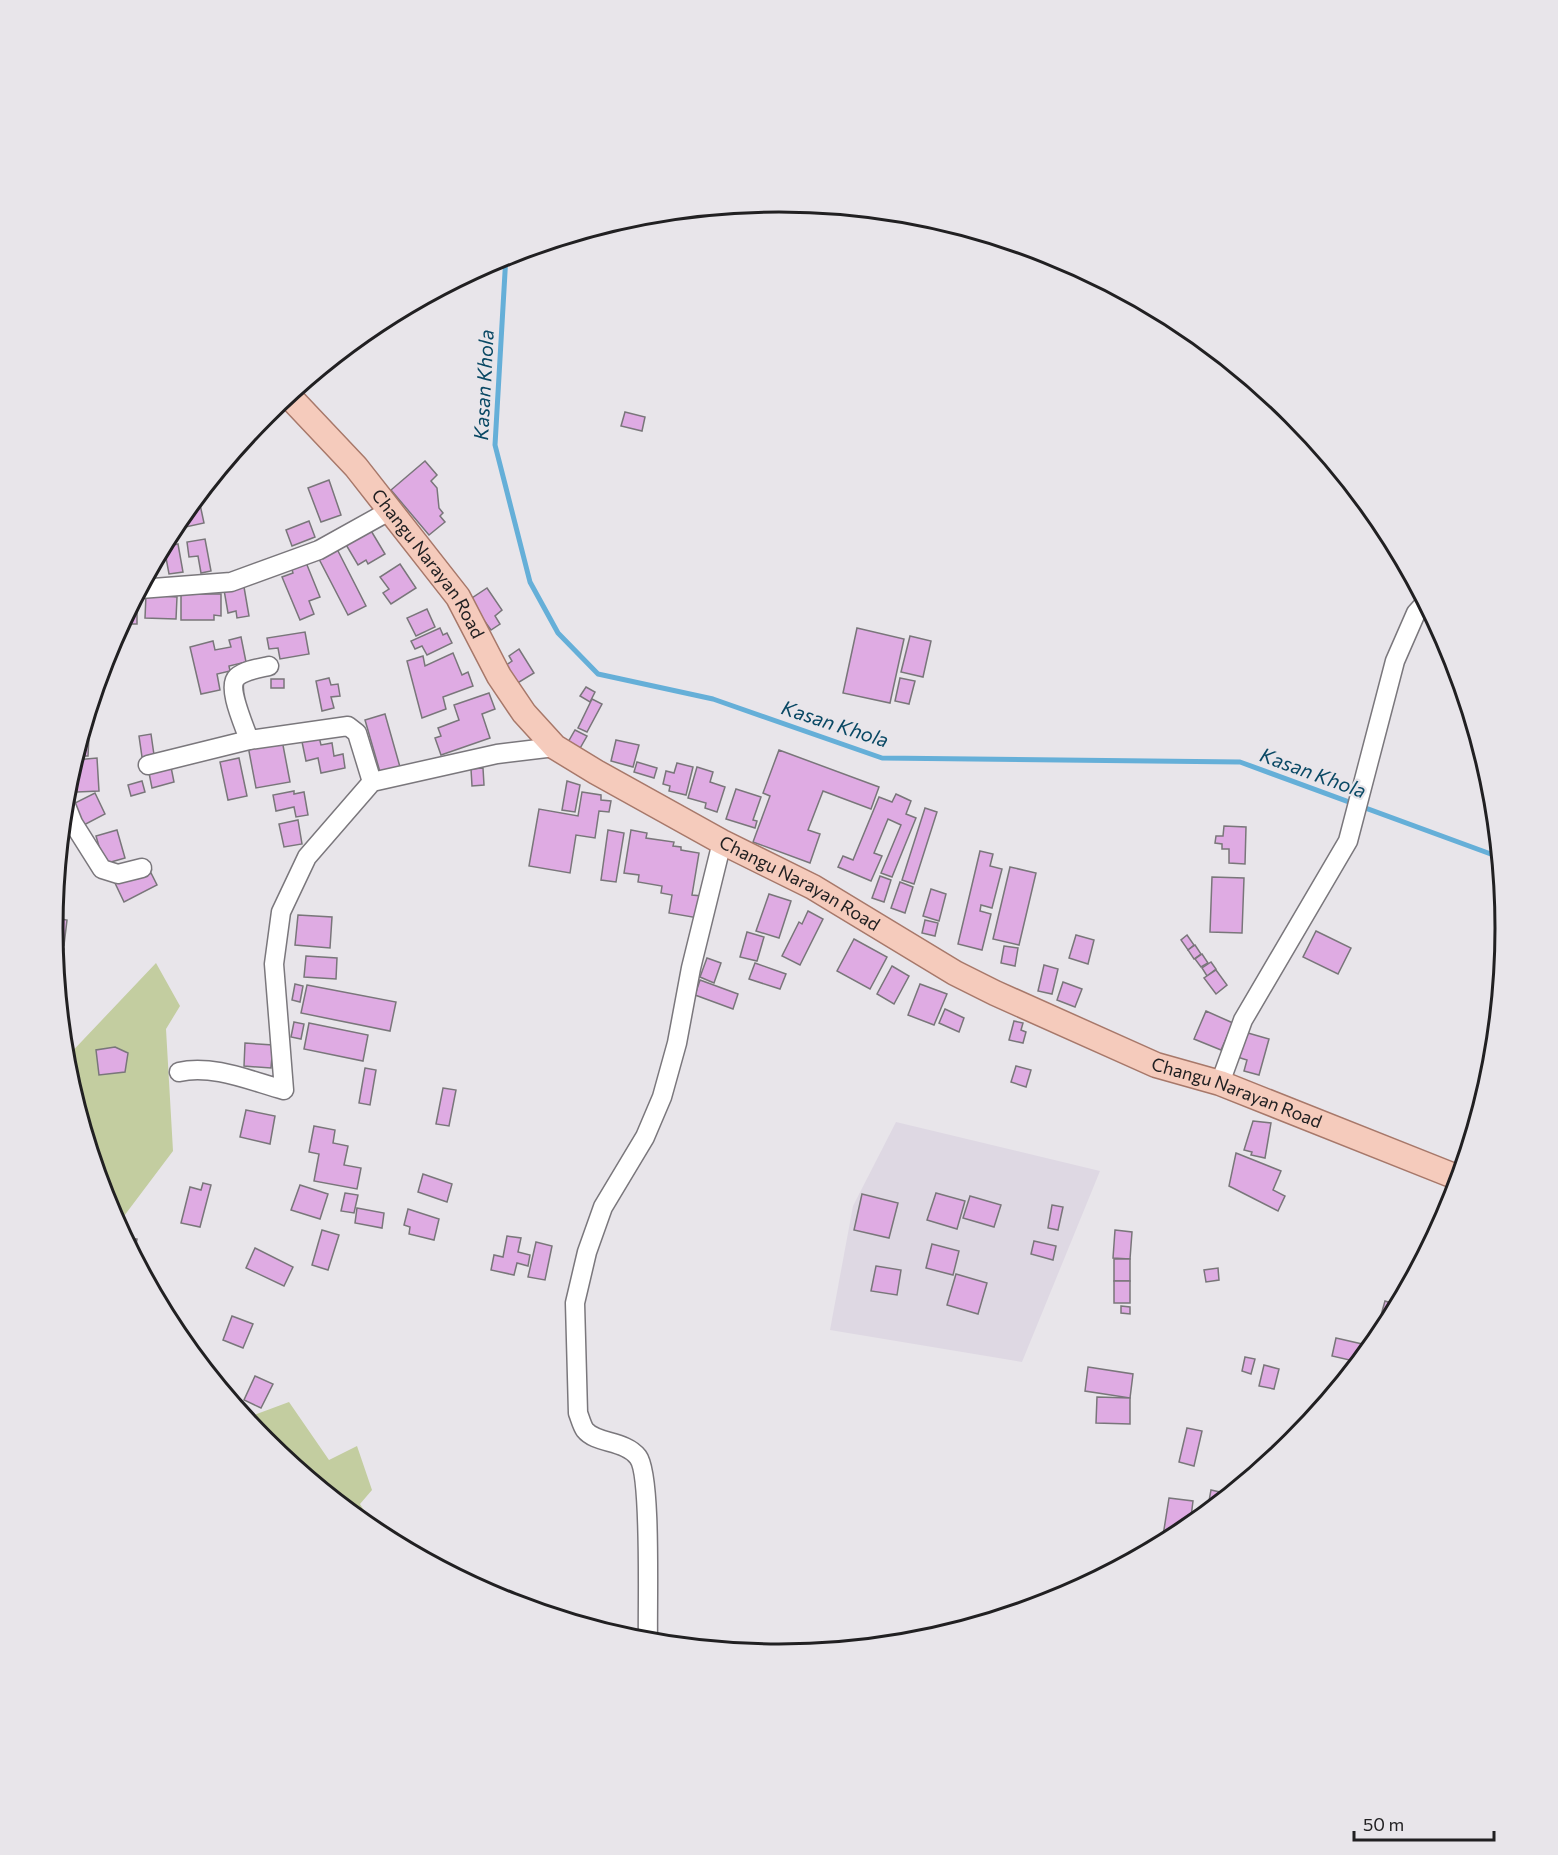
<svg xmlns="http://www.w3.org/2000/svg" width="1558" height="1855" font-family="Commissioner,sans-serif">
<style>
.built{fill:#ded8e3}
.green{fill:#c3cda0}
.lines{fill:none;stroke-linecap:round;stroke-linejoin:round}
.stream{stroke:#65afd8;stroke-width:5}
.building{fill:#dfabe3;stroke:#79767a;stroke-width:1.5}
.minor-casing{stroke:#7a777c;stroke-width:21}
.major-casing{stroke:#a7786a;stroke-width:27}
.minor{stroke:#fff;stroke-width:18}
.major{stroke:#f5cbbc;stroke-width:24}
.labels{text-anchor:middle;stroke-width:4.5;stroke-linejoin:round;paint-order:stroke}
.street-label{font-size:18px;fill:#212022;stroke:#e8e5ea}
.water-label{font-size:20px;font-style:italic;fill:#094864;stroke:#e8e5ea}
.rim{fill:none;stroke:#212022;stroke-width:3}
</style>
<rect width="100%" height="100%" fill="#e8e5ea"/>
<path class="built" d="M896 1122 1100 1171 1022 1362 830 1330 853 1206Z"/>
<g class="green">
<path d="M156 963 180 1006 166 1029 173 1151 118 1224 108 1205 65 1059Z"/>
<path d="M289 1402 329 1460 357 1446 372 1490 360 1504 377 1532 265 1441 246 1418Z"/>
</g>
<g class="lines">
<path class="stream" d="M506 255 495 445 530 582 558 633 598 674 713 699 882 758 1240 762 1499 857"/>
</g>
<g class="building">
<path d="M355 340 343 360 336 356Z"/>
<path d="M625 412 645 417 642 431 621 426Z"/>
<path d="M425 461 437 475 431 481 437 488 439 508 443 513 440 516 445 522 429 535 391 490Z"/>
<path d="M329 480 341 515 321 522 308 488Z"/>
<path d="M198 495 204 523 172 530 175 524Z"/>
<path d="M309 521 315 537 292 546 286 530Z"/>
<path d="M370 529 385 554 368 564 366 560 358 565 345 543Z"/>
<path d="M205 539 211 571 201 573 198 556 189 557 187 542Z"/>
<path d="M178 544 183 572 169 574 164 547Z"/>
<path d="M337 549 366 606 348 615 319 559Z"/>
<path d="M305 560 320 597 309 601 314 614 300 620 282 577 293 573 291 566Z"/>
<path d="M400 564 416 588 391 604 383 593 389 589 380 577Z"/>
<path d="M244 587 249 616 237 618 236 611 228 613 224 590Z"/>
<path d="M487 588 502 610 495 616 500 624 491 630 469 600Z"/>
<path d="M181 594H221V616L214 615V620H181Z"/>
<path d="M146 595 177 597 176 619 145 618Z"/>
<path d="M427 609 435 627 416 636 407 618Z"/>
<path d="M128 611H137V624H122Z"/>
<path d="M440 628 443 635 447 633 452 643 427 655 422 646 415 649 411 641Z"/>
<path d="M857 628 904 639 890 703 843 693Z"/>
<path d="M305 632 309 654 280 659 278 648 269 649 267 638Z"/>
<path d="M910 636 931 641 923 677 901 672Z"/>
<path d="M241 637 246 662 229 666 230 671 217 674 220 690 201 694 190 647 213 641 215 650 231 647 229 640Z"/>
<path d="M519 649 534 673 516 684 505 666 512 661 509 656Z"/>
<path d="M453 653 462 675 468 672 473 686 443 697 446 709 422 718 407 661 423 656 425 666Z"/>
<path d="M329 678 331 685 338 684 340 696 331 697 334 708 322 711 316 681Z"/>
<path d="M900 678 915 681 909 704 895 701Z"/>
<rect x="271" y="679" width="13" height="9"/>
<path d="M586 687 595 692 590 702 580 696Z"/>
<path d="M489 693 495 709 482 714 490 738 441 755 435 738 441 736 438 728 459 720 454 705Z"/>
<path d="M592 699 602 704 587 732 578 728Z"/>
<path d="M92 702 95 703 91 722H86Z"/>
<path d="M385 714 400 767 380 772 365 720Z"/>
<path d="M575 730 587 736 579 750 567 744Z"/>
<path d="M318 733 321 745 332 743 334 756 343 754 345 768 321 773 318 758 306 761 301 737Z"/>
<path d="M151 734 154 755 142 757 139 736Z"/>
<path d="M82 736H89L88 756H76Z"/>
<path d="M282 740 290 782 256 788 248 746Z"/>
<path d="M616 740 639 745 633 767 611 761Z"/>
<path d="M779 750 879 787 871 809 823 791 808 830 820 834 810 863 753 842 770 796 763 793Z"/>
<path d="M97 758 99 791 77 792 75 760Z"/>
<path d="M239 758 247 796 228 800 220 762Z"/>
<path d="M637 762 657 768 654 778 634 772Z"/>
<path d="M677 763 693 767 686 795 669 791 670 786 663 784 666 771 674 773Z"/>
<path d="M171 767 174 782 152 788 149 773Z"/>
<path d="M697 767 713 772 710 782 725 787 717 812 705 808 706 803 688 798Z"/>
<path d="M483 768 484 785 472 786 471 769Z"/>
<path d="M142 781 145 792 131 796 128 785Z"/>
<path d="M567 781 580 785 575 812 562 810Z"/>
<path d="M736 789 761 797 753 820 757 821 755 828 726 819Z"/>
<path d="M294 791V794L304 792 308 815 296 817 294 807 276 811 273 795Z"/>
<path d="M582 792 601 795V800L611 801 609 812 599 811 595 838 576 835 570 873 529 866 539 809 578 816Z"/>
<path d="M95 793 105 814 82 826 71 805Z"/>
<path d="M896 794 911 801 906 814 916 818 892 877 881 873 901 825 888 819 874 853 882 856 871 881 838 867 843 856 853 860 879 797 892 802Z"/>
<path d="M925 808 937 812 914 884 902 880Z"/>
<path d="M298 820 302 844 284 847 279 824Z"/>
<path d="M1224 826 1246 827 1245 864 1229 863V849H1222V844L1215 843 1216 836H1223Z"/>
<path d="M117 830 125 858 104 864 96 836Z"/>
<path d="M608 830 624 833 616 882 601 880Z"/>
<path d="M631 830 647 833 646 838 674 842 673 846 681 847V850L699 853 692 895 702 896 698 918 669 913 672 895 661 893 662 886 638 882 639 875 624 873Z"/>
<path d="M980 851 993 854 990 866 1002 869 992 908 981 905 980 911 991 914 982 950 958 944Z"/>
<path d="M1010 867 1036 873 1019 945 993 939Z"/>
<path d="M134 873 137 879 151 873 157 885 124 902 115 883Z"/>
<path d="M880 876 891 880 884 902 872 898Z"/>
<path d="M1212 877 1244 878 1242 933 1210 932Z"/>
<path d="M900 882 913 887 905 913 891 908Z"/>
<path d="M931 889 946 894 939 921 923 916Z"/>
<path d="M769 894 791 901 779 938 756 931Z"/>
<path d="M808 911 823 919 800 965 782 956 799 922 802 924Z"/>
<path d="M298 915 332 917 330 948 295 945Z"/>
<path d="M55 918 67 920 64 945 54 943Z"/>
<path d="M925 920 938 923 935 936 922 933Z"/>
<path d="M1316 931 1351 948 1338 974 1303 957Z"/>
<path d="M747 932 764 937 757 961 740 957Z"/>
<path d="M1076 935 1094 940 1088 964 1069 958Z"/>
<path d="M1187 935 1194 945 1188 950 1181 940Z"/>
<path d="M854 939 887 957 870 989 837 971Z"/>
<path d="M1195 945 1201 954 1194 959 1188 950Z"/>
<path d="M1004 946 1018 948 1015 966 1001 963Z"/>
<path d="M54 947 64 949 59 969H57Z"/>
<path d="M1202 954 1208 963 1201 967 1195 959Z"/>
<path d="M306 956 337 958 336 979 304 977Z"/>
<path d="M707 958 721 963 714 983 700 977Z"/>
<path d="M1211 962 1216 969 1207 976 1202 968Z"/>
<path d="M755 963 786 974 780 989 749 979Z"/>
<path d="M1044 965 1058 969 1052 994 1038 991Z"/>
<path d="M892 966 909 976 894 1004 877 994Z"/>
<path d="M1216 970 1227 985 1216 994 1204 978Z"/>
<path d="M700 980 738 994 733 1009 695 995Z"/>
<path d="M1063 982 1082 989 1075 1007 1057 1000Z"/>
<path d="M295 984 303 986 300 1002 292 1000Z"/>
<path d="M920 984 947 994 934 1025 908 1015Z"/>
<path d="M307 985 396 1002 390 1031 301 1013Z"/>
<path d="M945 1009 964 1018 959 1032 939 1023Z"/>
<path d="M1206 1011 1233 1023 1221 1050 1194 1039Z"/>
<path d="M1014 1021 1023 1023 1021 1030 1026 1032 1023 1043 1009 1040Z"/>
<path d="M294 1022 304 1024 301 1039 291 1037Z"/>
<path d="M309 1023 368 1035 363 1061 304 1049Z"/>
<path d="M1241 1031 1269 1039 1259 1075 1244 1071 1247 1060 1234 1056Z"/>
<path d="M245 1043 273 1045 271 1068 244 1066Z"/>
<path d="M115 1047 128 1053 125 1072 99 1075 96 1050Z"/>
<path d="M1016 1066 1031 1070 1026 1087 1011 1082Z"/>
<path d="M365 1068 376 1070 370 1105 359 1103Z"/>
<path d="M443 1088 456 1090 449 1126 436 1124Z"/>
<path d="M246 1110 275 1116 270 1144 240 1137Z"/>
<path d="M1253 1121 1271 1123 1265 1158 1251 1155 1252 1152 1244 1150Z"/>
<path d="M314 1126 335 1130 333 1143 348 1146 344 1165 361 1168 357 1189 314 1181 319 1154 309 1152Z"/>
<path d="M1236 1153 1281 1171 1273 1190 1285 1196 1278 1211 1229 1186Z"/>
<path d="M423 1174 452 1184 447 1202 418 1192Z"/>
<path d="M203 1183 211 1185 200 1227 181 1223 190 1187 201 1190Z"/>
<path d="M300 1185 328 1194 320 1219 291 1210Z"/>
<path d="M345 1193 358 1195 354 1213 341 1211Z"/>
<path d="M936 1193 965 1201 957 1229 927 1220Z"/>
<path d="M862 1194 898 1203 889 1238 854 1230Z"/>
<path d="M970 1196 1001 1205 994 1227 963 1218Z"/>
<path d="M1052 1205 1063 1207 1058 1230 1048 1228Z"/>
<path d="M357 1208 384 1213 382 1228 355 1223Z"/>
<path d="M408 1209 439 1219 434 1240 409 1234 410 1227 404 1225Z"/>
<path d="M322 1230 339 1235 328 1270 312 1265Z"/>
<path d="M1115 1230 1132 1232 1130 1259 1113 1258Z"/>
<path d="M507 1236 521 1238 518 1252 530 1255 528 1266 517 1263 514 1275 491 1270 494 1255 503 1257Z"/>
<path d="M124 1237 137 1239 134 1255Z"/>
<path d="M1034 1241 1056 1246 1053 1260 1031 1254Z"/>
<path d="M536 1242 552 1246 545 1280 528 1277Z"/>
<path d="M932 1244 959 1251 953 1275 926 1268Z"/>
<path d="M255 1248 293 1267 284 1286 246 1268Z"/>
<rect x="1114" y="1259" width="16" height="22"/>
<path d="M876 1266 901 1270 897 1295 871 1291Z"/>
<path d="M1218 1268 1219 1280 1206 1282 1204 1270Z"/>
<path d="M956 1274 987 1283 978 1314 947 1305Z"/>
<rect x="1114" y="1281" width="16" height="22"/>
<path d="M1385 1301 1397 1305 1376 1340H1374Z"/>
<path d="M1121 1306 1130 1307V1314L1121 1313Z"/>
<path d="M232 1316 253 1324 243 1348 223 1340Z"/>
<path d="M1336 1338 1371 1346 1358 1362 1332 1356Z"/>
<path d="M1245 1357 1255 1359 1251 1374 1242 1371Z"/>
<path d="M1264 1365 1279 1369 1274 1389 1259 1386Z"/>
<path d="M1088 1367 1133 1374 1130 1398 1085 1391Z"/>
<path d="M255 1376 273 1384 261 1408 244 1400Z"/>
<path d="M1097 1397 1130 1398V1424L1096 1423Z"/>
<path d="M1187 1428 1202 1431 1194 1466 1179 1462Z"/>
<path d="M1211 1490 1229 1494 1207 1512Z"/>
<path d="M1169 1498 1193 1501 1190 1525 1162 1542Z"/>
</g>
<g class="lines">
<g class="minor-casing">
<g id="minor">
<path d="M140 589 231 582 319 550 391 510"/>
<path d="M249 740C245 727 226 687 237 677 245 670 260 668 269 666"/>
<path d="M148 765 249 740 348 726 357 733 372 782"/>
<path d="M65 803 73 823 102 869 118 874 142 868"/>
<path d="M179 1072C212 1064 251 1081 284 1090L274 964 281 912 307 857 372 782 497 754 555 747"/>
<path d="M1220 1083 1243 1020 1348 841 1395 661 1416 613 1425 603"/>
<path d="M648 1641C647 1610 652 1475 638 1457 625 1440 596 1444 585 1430 582 1426 580 1418 578 1413L575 1303 587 1252 603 1207 645 1137 662 1097 677 1043 691 968 722 842"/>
</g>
</g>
<g class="major-casing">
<g id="major">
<path id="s1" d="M288 395 356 467 458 597 499 676 524 713 555 747 596 772 722 842 813 887 955 973 995 993 1156 1065 1220 1083 1459 1178"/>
</g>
</g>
<use href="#minor" class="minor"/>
<use href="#major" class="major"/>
</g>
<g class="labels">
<g class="street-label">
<text dy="6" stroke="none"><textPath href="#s1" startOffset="220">Changu Narayan Road</textPath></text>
<text dy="6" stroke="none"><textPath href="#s1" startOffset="724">Changu Narayan Road</textPath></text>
<text dy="6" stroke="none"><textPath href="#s1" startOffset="1210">Changu Narayan Road</textPath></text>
</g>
<g class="water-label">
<text transform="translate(484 385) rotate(-87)" y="7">Kasan Khola</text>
<text transform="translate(835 724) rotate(18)" y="7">Kasan Khola</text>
<text transform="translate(1313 773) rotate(20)" y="7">Kasan Khola</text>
</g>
</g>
<path d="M0 0H1558V1855H0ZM63 928a716 716 0 1 1 1432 0a716 716 0 1 1-1432 0Z" fill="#e8e5ea" fill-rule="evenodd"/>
<path class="rim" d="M63 928a716 716 0 1 1 1432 0a716 716 0 1 1-1432 0Z"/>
<path d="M1354 1831v9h140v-9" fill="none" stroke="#212022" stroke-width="3"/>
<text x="1363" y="1831" font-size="18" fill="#212022" stroke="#e8e5ea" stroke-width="4.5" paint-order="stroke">50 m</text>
</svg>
